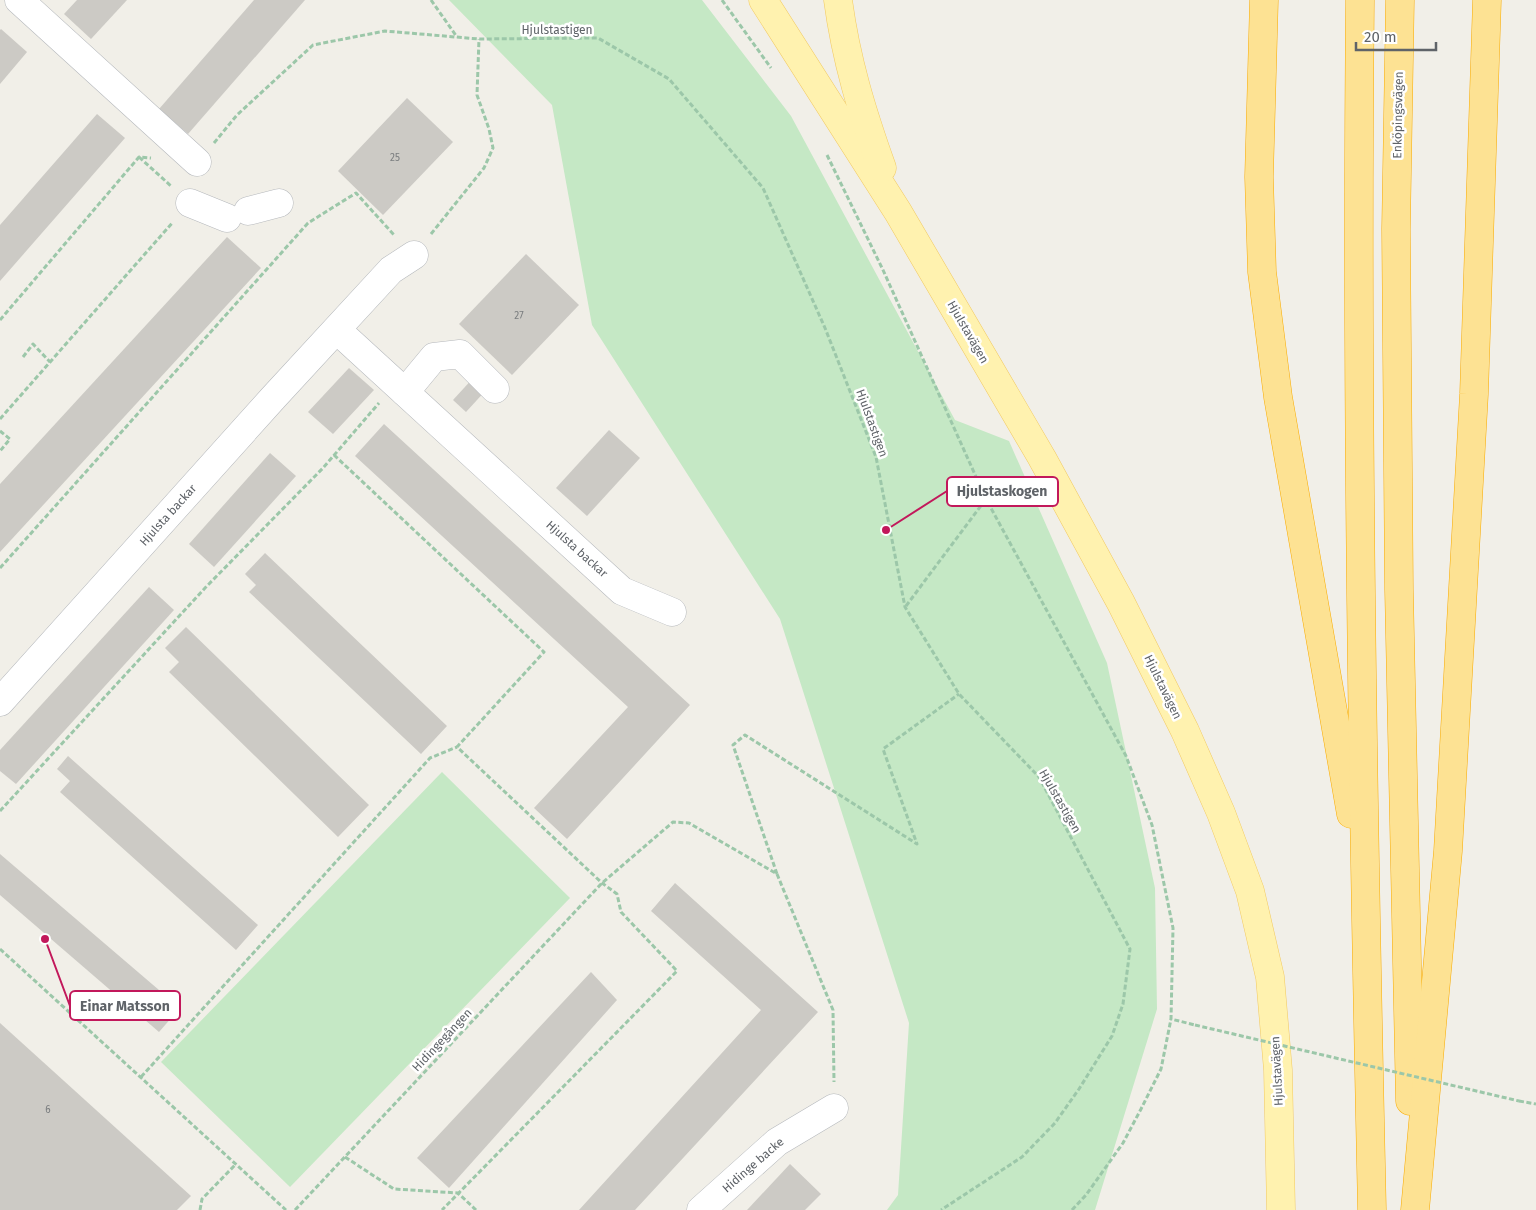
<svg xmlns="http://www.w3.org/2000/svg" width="1536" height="1210" font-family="'Fira Sans',sans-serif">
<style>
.green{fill:#c5e8c5}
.building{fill:#cccac5}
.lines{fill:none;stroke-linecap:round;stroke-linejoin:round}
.minor-casing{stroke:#b5b8bc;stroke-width:29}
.major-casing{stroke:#f2c960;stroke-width:29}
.highway-casing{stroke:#f9ab00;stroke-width:29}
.path{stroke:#9cc7a9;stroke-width:3;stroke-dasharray:5 2.5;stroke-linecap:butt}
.minor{stroke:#fff;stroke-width:28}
.major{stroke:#fff2af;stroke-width:28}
.highway{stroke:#fde293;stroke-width:28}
.path-bridge{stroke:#9cc7a9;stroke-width:3;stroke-dasharray:5 2.5;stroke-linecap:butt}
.labels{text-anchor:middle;stroke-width:5;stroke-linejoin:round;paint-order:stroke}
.number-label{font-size:10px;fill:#7a7d7f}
.street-label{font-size:12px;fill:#5f6368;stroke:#fff}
.leader{fill:none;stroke:#c2185b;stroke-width:2}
.callout-dot{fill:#c2185b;stroke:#fff;stroke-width:2}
.callout{fill:#fff;stroke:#c2185b;stroke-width:2}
.callout-label{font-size:14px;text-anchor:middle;font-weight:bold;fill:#5f6368}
</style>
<rect width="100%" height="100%" fill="#f1efe8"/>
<g class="green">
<path d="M449 0H702L791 116 955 420 1009 441 1107 663 1155 888 1157 1009 1095 1210H887L898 1195 909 1023 780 619 592 325 552 105Z"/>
<path d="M442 772 570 898 290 1187 161 1062Z"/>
</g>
<g class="building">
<path d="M77 0H127L91 39 64 14Z"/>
<path d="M254 0H305L188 134 159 109Z"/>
<path d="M1 29 27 52 0 84V30Z"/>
<path d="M407 98 453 142 383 215 338 171Z"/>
<path d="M97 114 125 138 0 281V225Z"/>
<path d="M227 237 261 268 0 552V484Z"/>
<path d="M526 254 579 305 512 375 459 324Z"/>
<path d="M349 368 374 390 333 434 308 412Z"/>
<path d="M475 376 488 388 466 412 453 400Z"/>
<path d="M384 424 690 705 567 839 534 808 628 707 355 456Z"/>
<path d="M609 430 640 458 587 516 556 488Z"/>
<path d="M270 453 296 476 214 567 189 544Z"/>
<path d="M265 553 447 726 421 754 249 592 256 585 245 574Z"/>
<path d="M149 587 174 610 16 784 0 771V750Z"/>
<path d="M186 627 369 805 338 837 169 672 179 662 165 648Z"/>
<path d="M68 756 258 925 236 950 60 792 70 781 57 769Z"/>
<path d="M0 854 180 1008 159 1032 0 895Z"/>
<path d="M675 883 818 1012 635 1210H579L761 1010 651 911Z"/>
<path d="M591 972 617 1000 449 1188 417 1158Z"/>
<path d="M0 1023 191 1196 177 1210H0Z"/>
<path d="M790 1164 821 1194 805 1210H747Z"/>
</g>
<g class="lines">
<g class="minor-casing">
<g id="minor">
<path d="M19 0 197 162"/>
<path d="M190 203 227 218"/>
<path d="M248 211 279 203"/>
<path d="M337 330 622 591 672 612"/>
<path d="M405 392 434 357 460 354 495 389"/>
<path d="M0 702 273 398 391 270 414 255"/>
<path d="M701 1210 777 1142 834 1108"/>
</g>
</g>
<g class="major-casing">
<g id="major">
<path d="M763 0 898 212 1042 458 1121 603 1185 731 1221 813 1250 891 1270 977 1278 1070 1281 1210"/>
<path d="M838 0C846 60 862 112 882 168"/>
</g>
</g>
<g class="highway-casing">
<g id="highway">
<path d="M1264 0 1259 177 1262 272 1278 397 1351 814"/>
<path d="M1360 0C1356 403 1363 807 1372 1210"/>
<path d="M1400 0 1396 229 1399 590 1410 1101"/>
<path d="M1415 1210 1448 851 1474 394 1487 0"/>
</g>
</g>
<g class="path">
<path d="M431 0 457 37"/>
<path d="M722 0 771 68"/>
<path d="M214 143 237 115 313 45 385 31 479 39 598 38 669 79 763 188 825 328 876 457 905 607 959 694 1039 777 1130 949 1123 1004 1112 1036 1079 1089 1055 1123 1022 1157 941 1210"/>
<path d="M827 155 883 270 986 499 1126 756 1152 825 1173 928 1171 1019 1195 1025"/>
<path d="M139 157 171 186"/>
<path d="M431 234 484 168 493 148 489 129 477 95 479 39"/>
<path d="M0 320 139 157 151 158"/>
<path d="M23 357 33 344 50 362"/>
<path d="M0 419 173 222"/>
<path d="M0 431 10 439 0 451"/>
<path d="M334 455 544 652 457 747 602 883 617 894 621 912 677 971 442 1210"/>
<path d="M0 568 308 223 356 193 395 236"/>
<path d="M906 606 986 499"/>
<path d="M0 811 205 588 323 468 379 403"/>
<path d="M777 874 833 1010 834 1082"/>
<path d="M0 949 286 1210"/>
<path d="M141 1077 430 758 457 747"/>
<path d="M1519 1101 1536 1104"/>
<path d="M345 1157 394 1189 458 1193 476 1210"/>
<path d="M200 1210 202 1199 236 1164"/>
<path d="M295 1210 602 883 673 822 689 823 777 874 733 745 745 735 917 844 883 749 959 694"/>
<path d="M1072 1210 1086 1195 1123 1143 1141 1109 1161 1069 1171 1019"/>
</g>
<use href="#minor" class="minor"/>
<use href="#major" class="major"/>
<use href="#highway" class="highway"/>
<path class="path-bridge" d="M1195 1025 1519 1101"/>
</g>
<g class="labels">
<g class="number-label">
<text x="395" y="161">25</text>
<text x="519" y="319">27</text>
<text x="48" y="1113">6</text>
</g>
<g class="street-label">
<text x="557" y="34">Hjulstastigen</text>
<text transform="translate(1398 115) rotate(-89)" y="4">Enköpingsvägen</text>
<text transform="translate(968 332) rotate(60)" y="4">Hjulstavägen</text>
<text transform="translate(872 423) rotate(70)" y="4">Hjulstastigen</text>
<text transform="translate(168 515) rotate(-48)" y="4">Hjulsta backar</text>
<text transform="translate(577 549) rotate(42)" y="4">Hjulsta backar</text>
<text transform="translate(1163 687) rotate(64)" y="4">Hjulstavägen</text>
<text transform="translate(1060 801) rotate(60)" y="4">Hjulstastigen</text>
<text transform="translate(442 1040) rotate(-47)" y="4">Hidingegången</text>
<text transform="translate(1277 1071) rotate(-93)" y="4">Hjulstavägen</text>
<text transform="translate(753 1165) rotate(-41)" y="4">Hidinge backe</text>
</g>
</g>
<path class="leader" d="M886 530L947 491M45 939L70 1006"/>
<g class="callout-dot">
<circle cx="886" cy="530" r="5"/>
<circle cx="45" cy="939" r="5"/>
</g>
<g class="callout">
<rect x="947" y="477" width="111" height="29" rx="5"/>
<rect x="70" y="991" width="110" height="29" rx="5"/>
</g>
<g class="callout-label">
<text x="1002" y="496">Hjulstaskogen</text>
<text x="125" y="1011">Einar Matsson</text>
</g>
<path d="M1356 42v8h80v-8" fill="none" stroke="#5f6368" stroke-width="2.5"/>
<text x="1364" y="42" font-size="15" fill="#5f6368" stroke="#ffffff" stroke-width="4" paint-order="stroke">20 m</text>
</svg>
